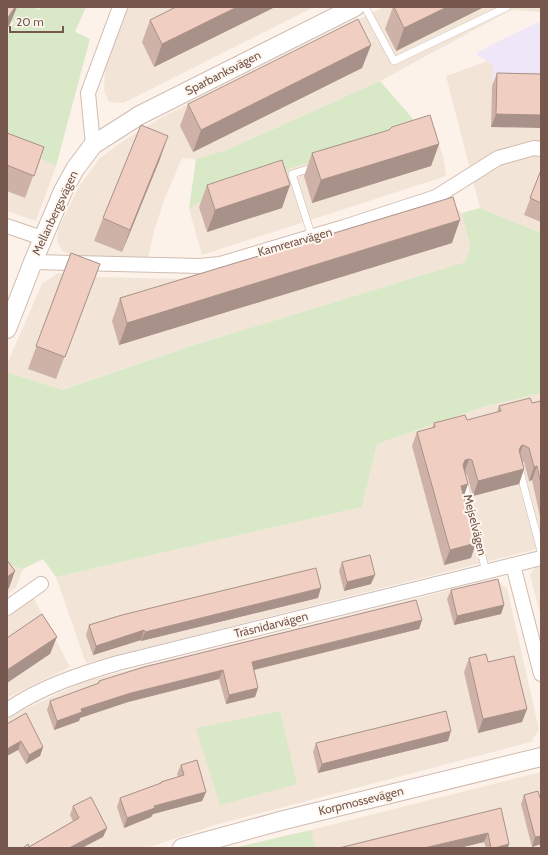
<svg xmlns="http://www.w3.org/2000/svg" width="548" height="855" font-family="Cabin,sans-serif">
<style>
.residential{fill:#f3e4d8}
.education{fill:#efe6f8}
.green{fill:#d9e9c8}
.lines{fill:none;stroke-linecap:round;stroke-linejoin:round}
.service-casing{stroke:#cfbcb2;stroke-width:8}
.minor-casing{stroke:#cfbcb2;stroke-width:16}
.tertiary-casing{stroke:#cfbcb2;stroke-width:20}
.service{stroke:#fff;stroke-width:7}
.minor{stroke:#fff;stroke-width:14}
.tertiary{stroke:#fff;stroke-width:18}
.wall{fill:#ceb2a7}
.shaded-wall{fill:#a89188}
.building{fill:#f0cfc2;stroke:#a89188}
.labels{text-anchor:middle;stroke-width:4;stroke-linejoin:round;paint-order:stroke}
.street-label{font-size:12px;fill:#75574e;stroke:#fef7f0}
</style>
<rect width="100%" height="100%" fill="#fcf2e9"/>
<g class="residential">
<path d="M122 7H314L123 103 109 102 104 91 106 44Z"/>
<path d="M384 7H541V12L511 10 380 81 229 149 196 159 182 158 165 198 154 231 148 259 71 256 62 251 57 241 58 230 79 186 100 158 123 141 162 117Z"/>
<path d="M541 42V233L480 208 446 76Z"/>
<path d="M434 133 443 155 446 176 202 255 189 209 213 194 392 135Z"/>
<path d="M7 143 56 166 36 221 7 211Z"/>
<path d="M449 202 462 213 470 246 465 262 191 346 61 390 7 372V364L42 284 58 273 93 277 185 279Z"/>
<path d="M541 393V548L86 663 56 577 362 507 377 444 483 407Z"/>
<path d="M7 564 23 569 16 587 7 595Z"/>
<path d="M541 565V617L530 575 536 566Z"/>
<path d="M494 579 507 588 539 730 531 742 215 825 147 848H7V720L23 710 85 681Z"/>
<path d="M30 591 70 667 7 698V608Z"/>
<path d="M541 772V848H233L311 830Z"/>
</g>
<path class="education" d="M541 21V128L492 86 493 65 476 54 493 44Z"/>
<g class="green">
<path d="M7 7H34L39 10 40 7H86L75 32 90 39 56 166 7 143V36L14 23 7 17Z"/>
<path d="M380 81 421 128 392 135 213 194 189 209 196 159 229 149Z"/>
<path d="M480 208 541 233V393L483 407 377 444 362 507 56 577 43 559 23 569 7 564V372L62 390 191 346 465 262 470 246 462 213Z"/>
<path d="M280 711 297 784 220 805 196 728Z"/>
<path d="M311 830 315 848H233Z"/>
</g>
<g class="lines">
<g class="service-casing">
<g id="service">
<path d="M365 7 394 61 507 7"/>
<path d="M312 237 292 174 315 167"/>
<path d="M519 468 541 551"/>
<path d="M464 483 486 572"/>
</g>
</g>
<g class="minor-casing">
<g id="minor">
<path d="M93 145 88 93 120 7"/>
<path d="M7 226 42 238"/>
<path d="M33 262 200 266 220 264 344 227 436 197 498 158 534 148 541 149"/>
<path d="M513 565 541 674"/>
<path d="M7 608 41 584"/>
<path d="M7 710C41 687 80 674 118 663L541 558"/>
</g>
</g>
<g class="tertiary-casing">
<g id="tertiary">
<path d="M7 329 33 262 63 191 75 169 93 145 140 115 355 7"/>
<path d="M182 848 284 820 541 757"/>
</g>
</g>
<use href="#service" class="service"/>
<use href="#minor" class="minor"/>
<use href="#tertiary" class="tertiary"/>
</g>
<g class="wall">
<path d="M275 7 154 67 142 42 150 20Z"/>
<path d="M393 7H484L396 51 385 29Z"/>
<path d="M371 45 362 68 193 152 180 126 188 104Z"/>
<path d="M497 73 541 74 491 127 492 86Z"/>
<path d="M389 130 439 144 431 166 312 203 304 176 312 153Z"/>
<path d="M7 133 44 147 25 198 7 191Z"/>
<path d="M160 159 122 252 94 241 103 218Z"/>
<path d="M541 170V222L524 215Z"/>
<path d="M207 185 282 208 207 232 199 207Z"/>
<path d="M452 243 119 345 112 321 120 298Z"/>
<path d="M71 253 100 264 56 379 28 369Z"/>
<path d="M541 401V521L532 480 529 481 524 462H522L524 469 519 484 473 496 467 475 466 474 464 497 471 558 444 565 412 446 417 432 432 428 434 423 467 420 497 412 499 406 532 403Z"/>
<path d="M342 562 371 584 344 591 339 571Z"/>
<path d="M451 590 504 605 501 614 454 625 447 599Z"/>
<path d="M318 598 141 641V640L93 655 86 635 89 625Z"/>
<path d="M422 620 419 629 254 670 258 688 255 697 226 704 219 679 128 702 80 718 79 721 54 730 47 710 50 701 98 684 99 681Z"/>
<path d="M469 658 488 662 527 709 522 722 478 733 464 672Z"/>
<path d="M7 724 43 747 40 756 26 764 18 750Z"/>
<path d="M448 741 318 773 313 752 316 743Z"/>
<path d="M181 765 206 792 202 801 153 814 151 817 124 828 117 807 120 798 160 784 161 782 178 777 177 774Z"/>
<path d="M524 795 540 798 541 844 532 847 521 804Z"/>
<path d="M73 806 107 828 103 837 29 847 73 821 70 815Z"/>
<path d="M501 808 508 848H486L484 842 459 848Z"/>
</g>
<g class="shaded-wall">
<path d="M15 7H17L10 24 7 29V19Z"/>
<path d="M237 7H275L154 67 162 44Z"/>
<path d="M447 7H484L396 51 404 28Z"/>
<path d="M371 45 362 68 193 152 201 130Z"/>
<path d="M496 114 541 115V128L491 127Z"/>
<path d="M168 136 160 159 122 252 130 230Z"/>
<path d="M439 144 431 166 312 203 321 180Z"/>
<path d="M290 185 282 208 207 232 215 210Z"/>
<path d="M460 220 452 243 119 345 127 323Z"/>
<path d="M523 445 518 459 515 461 521 446Z"/>
<path d="M469 459 464 473 459 475 465 460Z"/>
<path d="M537 466 532 480 529 481 534 467Z"/>
<path d="M524 469 519 484 473 496 478 481Z"/>
<path d="M468 484 463 499 461 486Z"/>
<path d="M476 543 471 558 444 565 450 550Z"/>
<path d="M15 571 9 588 7 590V577Z"/>
<path d="M375 575 371 584 344 591 347 582Z"/>
<path d="M321 588 318 598 141 641 145 632Z"/>
<path d="M504 605 501 614 454 625 457 616Z"/>
<path d="M422 620 419 629 249 671 252 662Z"/>
<path d="M144 630 141 640 93 655 96 646Z"/>
<path d="M57 637 50 654 7 683V670Z"/>
<path d="M223 670 219 679 128 702 80 718 79 721 54 730 57 721 81 709 131 693Z"/>
<path d="M258 688 255 697 226 704 229 695Z"/>
<path d="M527 709 522 722 478 733 483 719Z"/>
<path d="M451 731 448 741 318 773 322 764Z"/>
<path d="M21 741 18 750 7 756V749Z"/>
<path d="M43 747 40 756 26 764 29 755Z"/>
<path d="M206 792 202 801 153 814 151 817 124 828 127 818 154 806Z"/>
<path d="M107 828 103 837 82 848H69Z"/>
<path d="M488 833 484 842 459 848H424Z"/>
<path d="M541 836V844L532 847 535 837Z"/>
<path d="M509 844 508 848H494Z"/>
</g>
<g class="building">
<path d="M7 7H15L7 19Z"/>
<path d="M176 7H237L162 44 150 20Z"/>
<path d="M394 7H447L404 28Z"/>
<path d="M358 19 371 45 201 130 188 104Z"/>
<path d="M497 73 541 74V115L496 114Z"/>
<path d="M430 115 439 144 321 180 312 153 389 130 392 127Z"/>
<path d="M141 125 168 136 130 230 103 218Z"/>
<path d="M7 133 44 147 34 176 7 165Z"/>
<path d="M282 160 290 185 215 210 207 185Z"/>
<path d="M541 170V203L530 198Z"/>
<path d="M453 197 460 220 127 323 120 298Z"/>
<path d="M71 253 100 264 65 357 36 346Z"/>
<path d="M530 398 532 403 541 401V484L537 466 534 467 529 448 523 445 521 446 519 450 524 469 478 481 472 460 469 459 465 460 463 465 468 484 461 486 476 543 450 550 417 432 435 427 434 423 465 415 467 420 501 411 499 406Z"/>
<path d="M370 555 375 575 347 582 342 562Z"/>
<path d="M7 560 15 571 7 577Z"/>
<path d="M316 568 321 588 145 632 144 630 96 646 89 625 122 615Z"/>
<path d="M498 579 504 605 457 616 451 590Z"/>
<path d="M416 600 422 620 252 662 258 688 229 695 223 670 131 693 81 709 82 712 57 721 50 701 99 683V681L144 667Z"/>
<path d="M42 614 57 637 7 670V638Z"/>
<path d="M486 654 488 662 514 656 527 709 483 719 469 658Z"/>
<path d="M446 711 451 731 322 764 316 743Z"/>
<path d="M26 713 43 747 29 755 21 741 7 749V724Z"/>
<path d="M197 760 206 792 154 806 155 808 127 818 120 798 161 783V782L184 775 181 765Z"/>
<path d="M538 791 540 798 541 797V836L535 837 524 795Z"/>
<path d="M91 797 107 828 69 848H23L28 844 29 847 79 818 73 806Z"/>
<path d="M501 808 509 844 494 848H491L488 833 424 848H339Z"/>
</g>
<g class="labels">
<g class="street-label">
<text transform="translate(223 73) rotate(-27)" y="4">Sparbanksvägen</text>
<text transform="translate(55 213) rotate(-65)" y="4">Mellanbergsvägen</text>
<text transform="translate(295 242) rotate(-16)" y="4">Kamrerarvägen</text>
<text transform="translate(475 525) rotate(76)" y="4">Mejselvägen</text>
<text transform="translate(271 625) rotate(-14)" y="4">Träsnidarvägen</text>
<text transform="translate(361 801) rotate(-14)" y="4">Korpmossevägen</text>
</g>
</g>
<rect width="548" height="855" fill="none" stroke="#75574e" stroke-width="16"/>
<path d="M10 26v6h53v-6" fill="none" stroke="#75574e" stroke-width="2"/>
<text x="16" y="26" font-size="12" fill="#75574e" stroke="#fef7f0" stroke-width="3" paint-order="stroke">20 m</text>
</svg>
